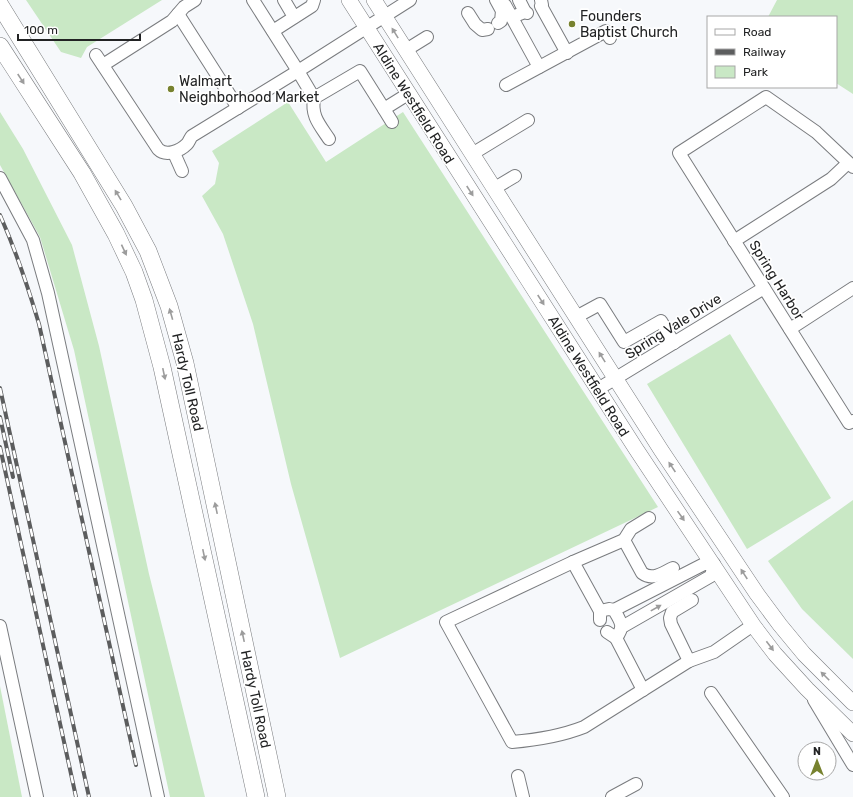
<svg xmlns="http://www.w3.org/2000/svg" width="853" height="797" font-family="Rubik,sans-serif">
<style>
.green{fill:#c9e8c5}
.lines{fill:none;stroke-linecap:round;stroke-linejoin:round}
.minor-casing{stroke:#7a7c7f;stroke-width:14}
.major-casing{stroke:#7a7c7f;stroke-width:16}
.highway-casing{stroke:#7a7c7f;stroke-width:18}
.minor{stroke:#fff;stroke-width:12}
.major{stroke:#fff;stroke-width:15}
.highway{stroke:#fff;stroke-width:17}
.rail-casing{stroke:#5c5d5e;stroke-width:4}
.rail{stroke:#fff;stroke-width:2.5;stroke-dasharray:8;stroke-linecap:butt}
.oneway{fill:#9c9c9c}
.poi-dot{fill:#77822f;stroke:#fff;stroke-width:1.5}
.labels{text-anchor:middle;stroke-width:3.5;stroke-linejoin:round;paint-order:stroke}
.poi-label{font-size:14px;fill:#222324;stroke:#fff;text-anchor:start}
.street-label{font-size:14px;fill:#222324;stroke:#fff}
</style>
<rect width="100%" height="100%" fill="#f6f8fb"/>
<g class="green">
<path d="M26 0H162L87 47 81 58 61 52Z"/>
<path d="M777 0H853V94L836 83V17H768Z"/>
<path d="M288 102 326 162 403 112 658 507 340 658 291 484 253 324 223 234 202 196 215 184 219 163 212 151Z"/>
<path d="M0 112 23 149 72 245 99 346 149 574 205 797H170L74 350 40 237 0 165Z"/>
<path d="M730 334 831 498 747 549 647 384Z"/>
<path d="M853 500V659L802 609 768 561Z"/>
<path d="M0 686 22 797H0Z"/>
</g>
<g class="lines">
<g class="minor-casing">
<g id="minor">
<path d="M253 0 298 71 314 98 360 71 384 109 408 94"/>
<path d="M284 0 294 17"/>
<path d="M496 0 502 11 501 21 498 23"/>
<path d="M519 0 525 12"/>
<path d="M541 0 542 5 541 6 567 53"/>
<path d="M505 5 539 67"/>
<path d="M468 13 475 24 482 30 488 29"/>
<path d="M178 14 238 108"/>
<path d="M512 17 525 12 527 13"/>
<path d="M273 31 312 6 314 0"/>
<path d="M406 50 427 37"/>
<path d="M96 55 158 149C166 157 180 151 187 144 189 142 190 138 192 136L298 71 410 0"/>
<path d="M103 65 172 21 184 7 195 0"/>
<path d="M506 85 606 31 610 38"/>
<path d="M314 98C311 116 319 124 329 139"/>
<path d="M384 109 392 122"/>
<path d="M174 153 182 171"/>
<path d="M472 154 528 120"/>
<path d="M853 167 816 132 766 97 679 153 849 423 853 421"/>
<path d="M0 178 33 240 48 293 158 797"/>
<path d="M495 188 515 176"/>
<path d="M734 241 831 179 848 163"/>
<path d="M576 317 600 304 624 342 661 321 674 343"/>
<path d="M790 329 853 288"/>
<path d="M598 389 764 288"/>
<path d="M649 518 631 529 624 540 573 562 446 622 512 742C536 740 561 736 584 727L689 661 714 652 753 625"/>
<path d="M624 540 642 573C653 581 662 573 673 568"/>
<path d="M573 562 600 611"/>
<path d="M614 610 704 564H714L711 576 622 627"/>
<path d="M600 620V611L609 609 614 610C621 622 625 626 616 638L607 632"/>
<path d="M0 626 37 797"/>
<path d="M616 638 643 690"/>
<path d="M689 661 671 624 670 618 672 612 692 600"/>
<path d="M711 693 783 797"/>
<path d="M814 700 853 765"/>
<path d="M518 776 523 797"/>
<path d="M612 797 636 784"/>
</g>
</g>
<g class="major-casing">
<g id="major">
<path d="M349 0 636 449 753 625 775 654 807 689 853 734"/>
<path d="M374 0 661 450 757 594 780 625 804 654 853 703"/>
</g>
</g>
<g class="highway-casing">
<g id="highway">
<path d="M0 5 124 206 148 251 169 306 185 363 277 797"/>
<path d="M0 46 82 173 116 234 134 272 144 300 162 367 256 797"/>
</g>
</g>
<use href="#minor" class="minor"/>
<use href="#major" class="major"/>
<use href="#highway" class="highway"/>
<g class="rail-casing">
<g id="rail">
<path d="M0 215C16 251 28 287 39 324L136 765"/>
<path d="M0 388 89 797"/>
<path d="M0 417 13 477"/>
<path d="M0 447 76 797"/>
</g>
</g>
<use href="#rail" class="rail"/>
</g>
<defs><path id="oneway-solid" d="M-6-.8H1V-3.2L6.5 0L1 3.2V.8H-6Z"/></defs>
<g class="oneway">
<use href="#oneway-solid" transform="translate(395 33) rotate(-122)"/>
<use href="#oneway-solid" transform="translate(21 79) rotate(57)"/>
<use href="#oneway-solid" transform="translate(470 191) rotate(57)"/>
<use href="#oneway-solid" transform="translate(118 195) rotate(-121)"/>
<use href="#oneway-solid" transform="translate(124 250) rotate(65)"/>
<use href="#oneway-solid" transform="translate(541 300) rotate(57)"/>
<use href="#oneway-solid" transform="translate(171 314) rotate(-106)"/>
<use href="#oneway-solid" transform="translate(602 357) rotate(-122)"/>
<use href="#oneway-solid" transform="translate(164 374) rotate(78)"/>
<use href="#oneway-solid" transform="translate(672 467) rotate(-124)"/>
<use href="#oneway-solid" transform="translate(216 508) rotate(-102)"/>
<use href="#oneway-solid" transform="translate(681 516) rotate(55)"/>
<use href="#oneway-solid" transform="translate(204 555) rotate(78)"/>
<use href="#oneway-solid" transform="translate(744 574) rotate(-123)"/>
<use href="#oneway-solid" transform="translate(656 608) rotate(-29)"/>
<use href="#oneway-solid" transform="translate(243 636) rotate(-102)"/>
<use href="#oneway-solid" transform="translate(770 646) rotate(53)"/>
<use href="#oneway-solid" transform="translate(825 676) rotate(-135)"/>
</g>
<g class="poi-dot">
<circle cx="572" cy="24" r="4"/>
<circle cx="171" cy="89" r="4"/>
</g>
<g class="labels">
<g class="poi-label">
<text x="580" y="21">Founders<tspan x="580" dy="16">Baptist Church</tspan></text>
<text x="179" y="86">Walmart<tspan x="179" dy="16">Neighborhood Market</tspan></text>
</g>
<g class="street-label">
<text transform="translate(414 103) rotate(58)" y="5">Aldine Westfield Road</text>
<text transform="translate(777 280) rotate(58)" y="5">Spring Harbor</text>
<text transform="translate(673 326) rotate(-32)" y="5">Spring Vale Drive</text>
<text transform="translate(589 376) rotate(58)" y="5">Aldine Westfield Road</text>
<text transform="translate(188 382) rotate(77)" y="5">Hardy Toll Road</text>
<text transform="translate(256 699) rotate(78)" y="5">Hardy Toll Road</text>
</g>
</g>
<rect x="707" y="16" width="130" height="72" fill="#ffffff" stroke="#a7a7a7"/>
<rect x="715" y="29" width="20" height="6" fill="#ffffff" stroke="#a7a7a7"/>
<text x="743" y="36" font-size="12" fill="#222324">Road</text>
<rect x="715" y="49" width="20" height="6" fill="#5c5d5e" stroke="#a7a7a7"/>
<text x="743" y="56" font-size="12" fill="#222324">Railway</text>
<rect x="715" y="66" width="20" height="12" fill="#c9e8c5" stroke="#a7a7a7"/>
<text x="743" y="76" font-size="12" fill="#222324">Park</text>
<g transform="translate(817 761)"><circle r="19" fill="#ffffff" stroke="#a7a7a7"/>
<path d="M0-3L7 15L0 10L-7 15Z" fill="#77822f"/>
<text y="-6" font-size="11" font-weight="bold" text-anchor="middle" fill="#222324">N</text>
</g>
<path d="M18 34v6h122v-6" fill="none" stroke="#222324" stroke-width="2"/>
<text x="24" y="34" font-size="12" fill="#222324" stroke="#ffffff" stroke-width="3" paint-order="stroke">100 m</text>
</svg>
